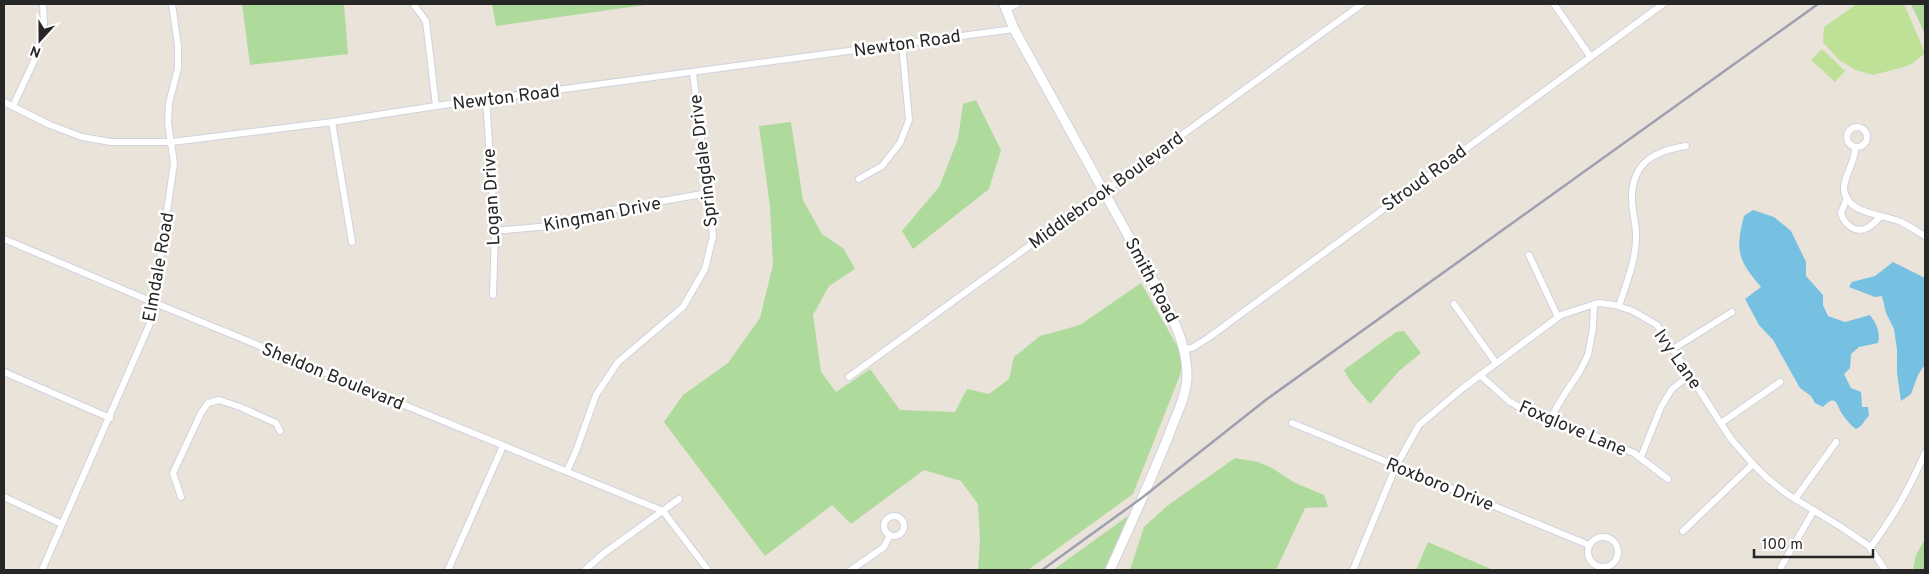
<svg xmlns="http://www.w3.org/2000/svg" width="1929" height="574" font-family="Overpass,sans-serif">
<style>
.green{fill:#aedb9b}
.pitch{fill:#bee197}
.water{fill:#76c0e2}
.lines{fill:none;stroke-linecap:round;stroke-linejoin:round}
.street-casing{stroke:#d0d2df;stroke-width:8}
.secondary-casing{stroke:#d0d2df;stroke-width:11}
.street{stroke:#fff;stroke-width:6}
.secondary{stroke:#fff;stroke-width:9}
.rail{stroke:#9ea0b0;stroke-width:2.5}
.labels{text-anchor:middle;stroke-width:5;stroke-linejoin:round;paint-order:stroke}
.street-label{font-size:18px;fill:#272727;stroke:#fff}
</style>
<rect width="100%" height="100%" fill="#e9e3da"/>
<g class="green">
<path d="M242 4H344L348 54 250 65Z"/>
<path d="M492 4H652L496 26Z"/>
<path d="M1911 4H1925V34Z"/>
<path d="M976 100 1001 150 989 189 913 249 902 231 939 187 958 139 963 104Z"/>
<path d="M791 122 803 200 822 234 844 249 855 269 829 286 813 315 821 372 836 392 870 369 900 410 955 412 967 389 989 394 1009 379 1014 357 1040 336 1080 325 1141 283 1183 356 1180 375 1133 494 1028 570H978L980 540 978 504 961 481 924 470 851 524 832 505 765 556 664 422 683 395 728 363 760 318 773 265 770 206 759 126Z"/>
<path d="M1404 331 1421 353 1399 371 1370 404C1361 392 1350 383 1344 370L1396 332Z"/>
<path d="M1235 458 1258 462 1272 468 1295 483 1324 495 1328 507 1305 508 1276 570H1130L1144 527 1167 506Z"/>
<path d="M1128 516 1105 570H1053Z"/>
<path d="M1925 539V570H1913L1916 555Z"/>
<path d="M1428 542 1493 570H1416Z"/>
</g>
<g class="pitch">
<path d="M1857 4H1904L1925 53 1913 63 1904 67 1873 75 1856 70 1839 60 1823 42 1824 27Z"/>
<path d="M1822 49 1845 71 1835 82 1811 60Z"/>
</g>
<g class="water">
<path d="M1753 210 1774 217 1791 231 1806 262V276L1823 295V305L1828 316 1845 322 1870 315C1876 323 1881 333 1878 343L1859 347 1851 354 1850 368 1844 374 1851 388 1861 392 1862 407H1868L1869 416C1864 420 1863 426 1856 429 1851 426 1846 419 1842 414 1836 405 1837 393 1823 407L1815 403 1811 396 1800 388 1773 340 1759 325 1745 299 1761 287C1738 260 1735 251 1744 216Z"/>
<path d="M1893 262 1925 278V364L1918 375 1911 394 1901 401 1897 373V350L1894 329 1886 313 1882 296 1875 297 1849 287 1852 282 1875 276Z"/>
</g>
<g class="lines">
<g class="street-casing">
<g id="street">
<path d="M1554 4 1590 56"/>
<path d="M414 5 426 21 436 106"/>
<path d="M1007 9 1017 4"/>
<path d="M486 99 495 231 493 295"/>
<path d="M4 102 50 125 82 137 111 142H172L332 122 436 106 1014 29"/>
<path d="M13 106 34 61 44 24 43 4"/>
<path d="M332 122 352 242"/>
<circle cx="1857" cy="137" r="10"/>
<path d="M1855 147C1856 162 1844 174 1844 189 1846 215 1884 214 1901 222 1910 226 1917 232 1925 236"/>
<path d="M859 179 882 166 900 143 909 120 902 44"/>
<path d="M1847 198 1841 213C1844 224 1855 234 1867 228 1872 226 1877 220 1880 217"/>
<path d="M495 231 550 226 606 211 708 193"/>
<path d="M4 239 155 303 663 511 708 570"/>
<path d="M1529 255 1558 317"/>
<path d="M1454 304 1496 363"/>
<path d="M1619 306C1626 284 1637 258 1636 234 1636 221 1631 209 1632 196 1633 161 1656 151 1686 146"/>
<path d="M1184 349 1192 348 1208 338 1663 4"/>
<path d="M1673 349 1732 312"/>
<path d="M4 372 110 418"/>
<path d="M1480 375 1510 402 1531 413 1584 431 1634 453 1668 479"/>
<path d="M849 377 1362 4"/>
<path d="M1550 419 1564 395 1580 371 1588 355 1593 328 1594 304"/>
<path d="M1292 423 1589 545"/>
<path d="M1721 423 1780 382"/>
<path d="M1641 457 1661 407 1672 389 1690 375"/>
<path d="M567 471 576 451 596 395 618 362 683 307 705 269 713 236 693 73"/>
<path d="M4 497 62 524"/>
<path d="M181 497 173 473 201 413 208 403 219 400 240 407 276 423 280 431"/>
<path d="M1795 499 1836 442"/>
<circle cx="894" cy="526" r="10"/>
<path d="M1683 531 1753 464"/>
<circle cx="1603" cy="552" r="15"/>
<path d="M1870 548C1894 516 1909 489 1925 453"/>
<path d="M1781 567 1814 510"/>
<path d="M42 570 151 321 174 163 168 123 169 103 178 68V46L172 4"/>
<path d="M448 570 503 446"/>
<path d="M585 570 603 554 679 499"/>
<path d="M851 570 884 547 890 535"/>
<path d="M1353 570 1396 466 1419 425 1463 388 1561 315 1598 303 1615 305 1633 311 1657 325 1731 439 1753 464 1767 478 1787 494 1841 527 1869 546 1885 570"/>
</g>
</g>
<g class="secondary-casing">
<path id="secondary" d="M1004 4 1014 29 1165 302C1176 325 1187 349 1187 375 1187 396 1175 417 1168 437 1150 482 1130 526 1110 570"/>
</g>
<use href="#street" class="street"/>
<use href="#secondary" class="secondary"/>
<path class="rail" d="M1042 570 1143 497 1267 399 1818 4"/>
</g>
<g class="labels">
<g class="street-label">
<text transform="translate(907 43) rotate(-8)" y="6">Newton Road</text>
<text transform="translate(506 97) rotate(-7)" y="6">Newton Road</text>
<text transform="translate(703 161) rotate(-97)" y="6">Springdale Drive</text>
<text transform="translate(1424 178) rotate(-36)" y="6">Stroud Road</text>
<text transform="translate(1106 190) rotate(-36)" y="6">Middlebrook Boulevard</text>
<text transform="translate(491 197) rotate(-93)" y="6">Logan Drive</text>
<text transform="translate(602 214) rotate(-11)" y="6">Kingman Drive</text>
<text transform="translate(158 267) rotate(-80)" y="6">Elmdale Road</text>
<text transform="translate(1152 280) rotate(62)" y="6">Smith Road</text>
<text transform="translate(1678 359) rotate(55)" y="6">Ivy Lane</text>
<text transform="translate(333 376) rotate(22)" y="6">Sheldon Boulevard</text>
<text transform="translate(1573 428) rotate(23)" y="6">Foxglove Lane</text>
<text transform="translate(1440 484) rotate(22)" y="6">Roxboro Drive</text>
</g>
</g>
<rect width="1929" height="574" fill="none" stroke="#272727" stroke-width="10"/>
<g transform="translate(40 40) rotate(201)" stroke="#ffffff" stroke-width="4" paint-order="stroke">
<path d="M0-4L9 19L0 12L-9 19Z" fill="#272727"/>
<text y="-8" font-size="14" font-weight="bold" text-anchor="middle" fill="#272727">N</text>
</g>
<path d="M1754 549v8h119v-8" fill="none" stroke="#272727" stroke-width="2.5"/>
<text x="1762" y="549" font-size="15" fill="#272727" stroke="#ffffff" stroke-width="4" paint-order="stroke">100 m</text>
</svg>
